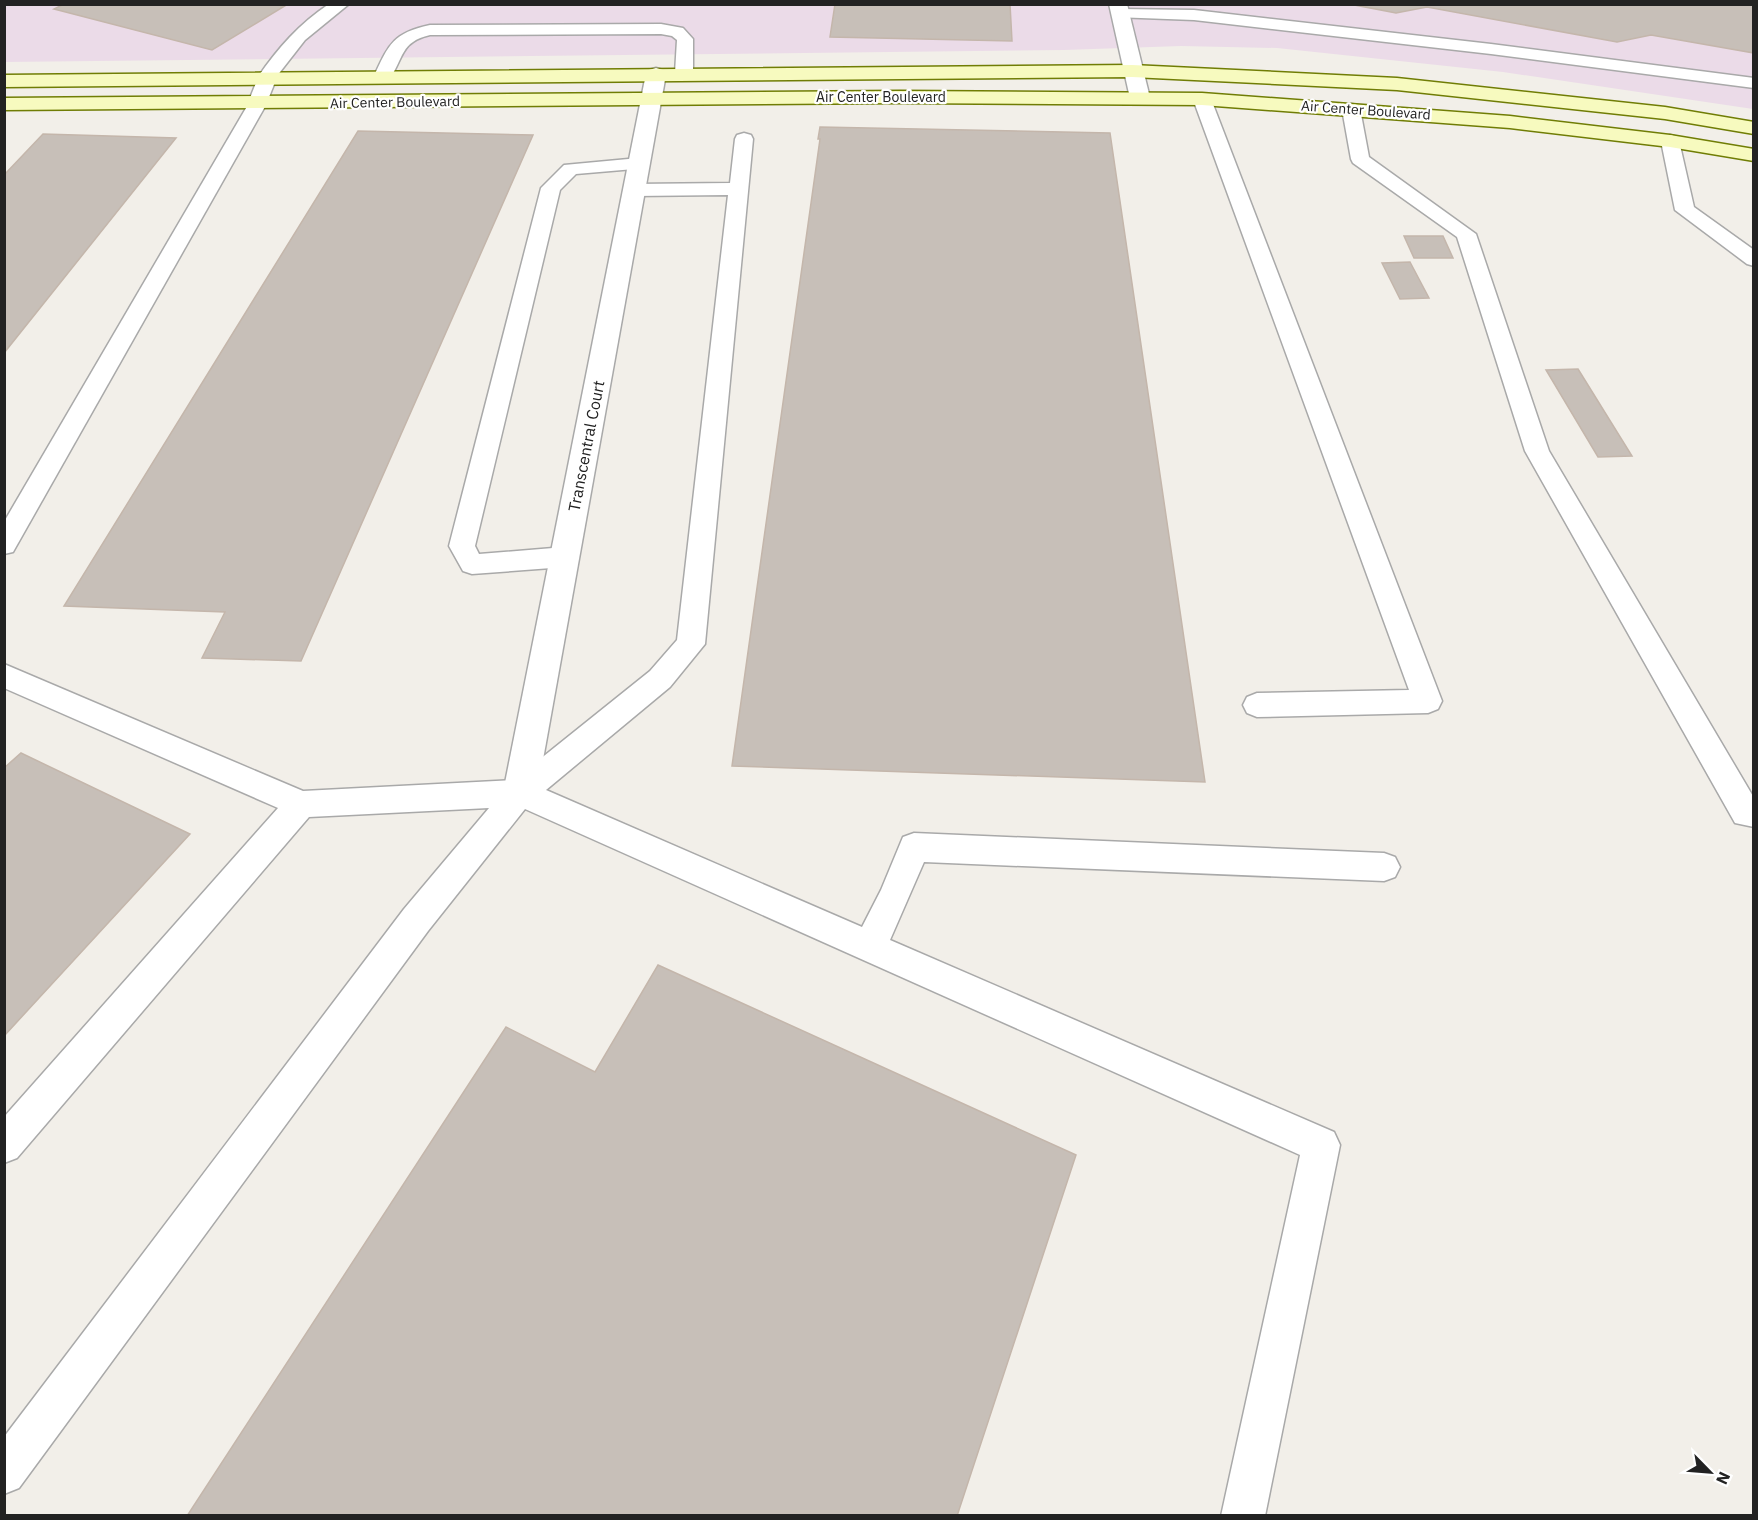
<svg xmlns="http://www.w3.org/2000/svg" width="1758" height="1520" font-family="'IBM Plex Sans',sans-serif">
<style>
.industrial{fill:#ebdbe8}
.building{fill:#c7bfb8;stroke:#c4b6ab;stroke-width:1.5}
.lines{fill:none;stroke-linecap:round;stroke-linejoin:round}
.lane-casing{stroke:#a9a9a9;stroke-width:3}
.street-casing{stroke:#a9a9a9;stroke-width:3}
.secondary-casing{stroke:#707d05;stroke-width:3}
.lane{fill:#fff;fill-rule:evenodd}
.street{fill:#fff;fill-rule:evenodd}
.secondary{fill:#f7fabf;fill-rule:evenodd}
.labels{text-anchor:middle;stroke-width:4.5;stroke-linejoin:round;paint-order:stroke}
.far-street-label{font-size:14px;fill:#222;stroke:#fff}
.street-label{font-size:16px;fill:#222;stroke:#fff}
</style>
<rect width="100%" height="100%" fill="#f2efe9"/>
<path class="industrial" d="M5 4 1754 5 1753 109 1503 72 1277 48 1181 46 1064 50 5 62Z"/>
<g class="building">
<path d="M64 4H288L212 50 54 9Z"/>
<path d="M835 4H1010L1012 41 830 37Z"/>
<path d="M1349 4H1754V53L1651 35 1617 42 1427 7 1396 13Z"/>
<path d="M820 127 1110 133 1205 782 732 766 820 139H818Z"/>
<path d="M358 131 533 135 301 661 202 658 225 612 64 606Z"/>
<path d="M43 134 176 138 4 353V175Z"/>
<path d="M1404 236H1443L1453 258H1414Z"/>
<path d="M1410 262 1429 298 1400 299 1382 263Z"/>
<path d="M1578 369 1632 456 1598 457 1546 370Z"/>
<path d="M21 753 190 834 4 1036V768Z"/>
<path d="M658 965 1076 1155 957 1516H187L506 1027 595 1072Z"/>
</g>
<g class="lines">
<g class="lane-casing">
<g id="lane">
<path d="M329 4H349L305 40 273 81H261L258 77C278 48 299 24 329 4Z"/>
<path d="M1120 9 1194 10 1491 44 1754 78V88L1491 54 1194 20 1114 17 1112 14 1114 11Z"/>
<path d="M661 24 683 28 693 39V73L690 77H678L675 73 677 40 672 36 661 34 430 35C400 42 404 58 389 80H377L374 76C389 44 393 33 430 25Z"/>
<path d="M1202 94 1208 95 1211 99 1442 701 1438 709 1428 713 1257 717 1247 713 1243 705 1247 697 1257 693 1409 690 1193 99 1196 95Z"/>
<path d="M258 98 264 99 267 103 13 552 4 554V522L249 103 252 99Z"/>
<path d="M1351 104 1357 105 1360 109 1369 157 1476 234 1549 451 1754 798V827L1735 823 1525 451 1457 237 1353 163 1351 159 1342 109 1345 105Z"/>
<path d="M744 133 751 135 753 139 705 644 670 687 546 790 862 927 881 890 903 837 914 833 1384 853 1395 857 1400 867 1395 877 1384 881 924 862 890 940 1334 1132 1340 1145 1265 1516H1221L1300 1155 525 809 428 931 19 1488 4 1494V1437L404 909 489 808 309 817 17 1158 4 1163V1117L278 808 4 688V664L303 791 514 780 650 671 677 640 728 195 634 196 627 194 624 190 627 186 634 184 730 183 735 139 737 135Z"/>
<path d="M1670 135 1677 137 1679 141 1694 207 1754 250V266L1747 264 1675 210 1661 141 1663 137Z"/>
<path d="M639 158 646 160 649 164 646 168 576 174 560 190 475 546 479 554 565 547 574 550 578 557 574 564 565 567 472 574 463 571 449 546 541 188 564 165Z"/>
</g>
</g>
<g class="street-casing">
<g id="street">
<path d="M1109 4H1127L1150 98 1147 102H1133L1130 98Z"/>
<path d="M656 68 663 70 666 74 537 793 532 803 520 808 508 803 503 793 646 74 649 70Z"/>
<path d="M267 71 274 73 277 77 265 107H251L248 103 260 73Z"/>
</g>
</g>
<g class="secondary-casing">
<g id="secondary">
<path d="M1132 65 1397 78 1665 107 1754 122V134L1665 119 1397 90 1132 77 4 87V75Z"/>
<path d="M900 91 1202 93 1510 116 1670 135 1754 149V161L1670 147 1510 128 1202 105 900 103 4 110V98Z"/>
</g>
</g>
<use href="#lane" class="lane"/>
<use href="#street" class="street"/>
<use href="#secondary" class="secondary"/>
</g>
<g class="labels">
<g class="far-street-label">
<text x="881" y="102">Air Center Boulevard</text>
<text transform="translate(395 102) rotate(-1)" y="5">Air Center Boulevard</text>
<text transform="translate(1366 110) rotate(4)" y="5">Air Center Boulevard</text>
</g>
<g class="street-label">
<text transform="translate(586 446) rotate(-79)" y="6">Transcentral Court</text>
</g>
</g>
<rect width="1758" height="1520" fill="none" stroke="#222222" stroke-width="12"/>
<g transform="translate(1710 1472) rotate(115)" stroke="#ffffff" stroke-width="4.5" paint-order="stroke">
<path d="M0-4.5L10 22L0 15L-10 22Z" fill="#222222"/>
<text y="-9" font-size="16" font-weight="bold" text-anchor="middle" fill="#222222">N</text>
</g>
</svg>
